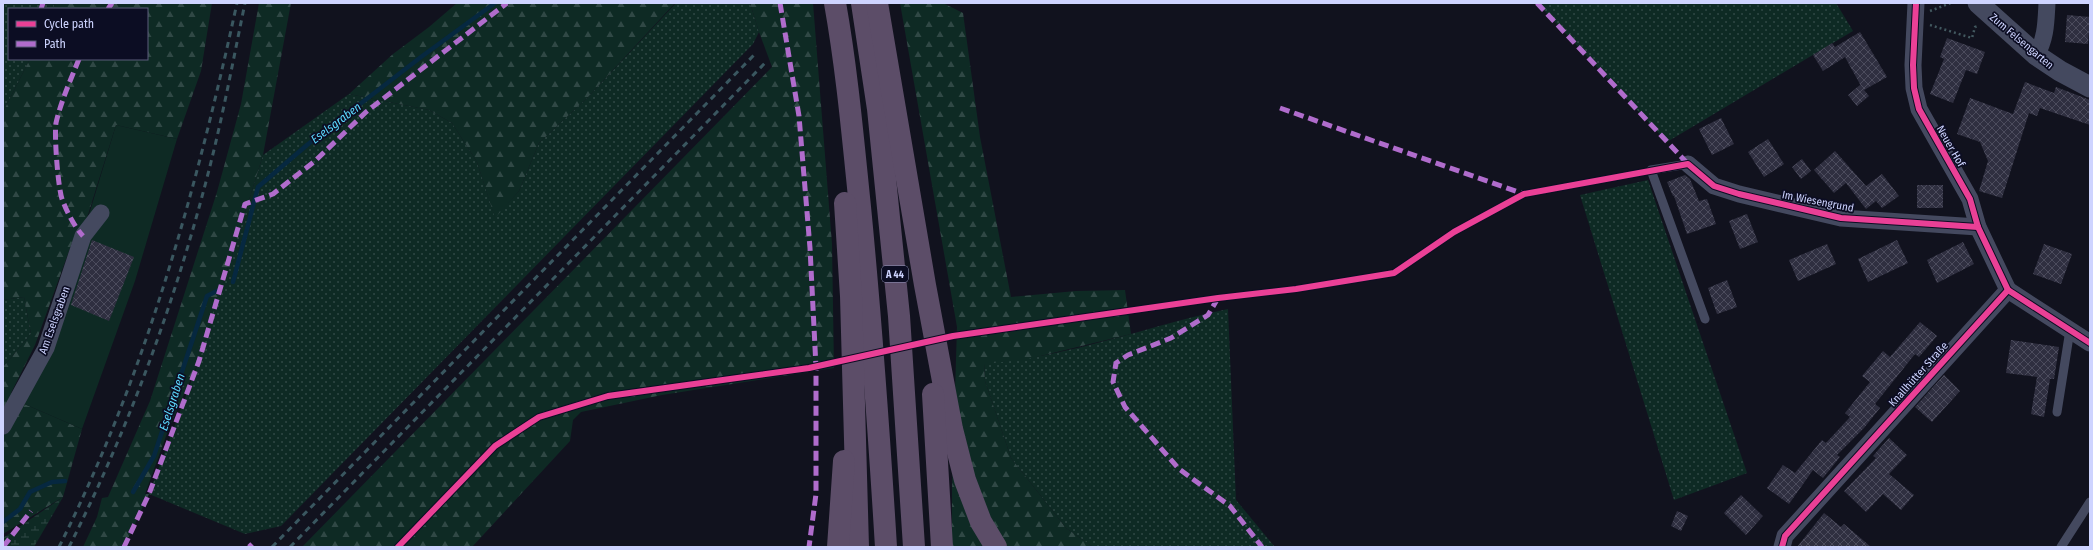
<svg xmlns="http://www.w3.org/2000/svg" width="2093" height="550" font-family="'Fira Sans Condensed',sans-serif">
<style>
.grass{fill:url(#grass-dots)}
.forest{fill:url(#forest-firs)}
.wetland{fill:url(#wetland-marsh)}
.pitch{fill:#0e2a24}
.lines{fill:none;stroke-linecap:round;stroke-linejoin:round}
.stream{stroke:#062840;stroke-width:4.5}
.building{fill:url(#building-cross-hatch)}
.path{stroke:#42585f;stroke-width:2.5;stroke-dasharray:2 3;stroke-linecap:butt}
.service{stroke:#44495f;stroke-width:9}
.minor{stroke:#44495f;stroke-width:17}
.tertiary{stroke:#44495f;stroke-width:21}
.motorway{stroke:#5c4d68;stroke-width:22}
.rail{stroke:#3a5760;stroke-width:3;stroke-dasharray:6 5;stroke-linecap:butt}
.quiet{stroke:#b06ccc;stroke-width:5;stroke-dasharray:10 5;stroke-linecap:butt}
.cycleway-casing{stroke:#0c0d23;stroke-width:8}
.cycleway{stroke:#ea4096;stroke-width:6}
.labels{text-anchor:middle;stroke-width:3.5;stroke-linejoin:round;paint-order:stroke}
.shield{fill:#0c0d23;stroke:#9498bd;stroke-width:1}
.shield-label{font-size:10px;font-weight:bold;fill:#ced4ff}
.street-label{font-size:11px;fill:#ced4ff;stroke:#0c0d23}
.water-label{font-size:12px;font-style:italic;fill:#5cdaff;stroke:#0c0d23}
</style>
<defs>
<pattern id="grass-dots" width="8" height="8" patternUnits="userSpaceOnUse"><rect width="8" height="8" fill="#0e2a24"/><path d="M2 2h.1M6 6h.1" fill="none" stroke="#304845" stroke-width="1.8" stroke-linecap="round"/></pattern>
<pattern id="forest-firs" width="22" height="20" patternUnits="userSpaceOnUse"><rect width="22" height="20" fill="#0e2a24"/><path d="M5 1l3.5 6h-7zM16 11l3.5 6h-7z" fill="#304845"/></pattern>
<pattern id="wetland-marsh" width="20" height="14" patternUnits="userSpaceOnUse"><rect width="20" height="14" fill="#0e2a24"/><path d="M1 5h8M5 5V1M11 12h8M15 12V8" fill="none" stroke="#304845"/></pattern>
<pattern id="building-cross-hatch" width="8" height="8" patternUnits="userSpaceOnUse"><rect width="8" height="8" fill="#2f2f40"/><path d="M0 0l8 8M0 8l8-8" fill="none" stroke="#4c4c5d"/></pattern>
</defs>
<rect width="100%" height="100%" fill="#11121e"/>
<g class="grass">
<path d="M3 3H55L53 9H9V59H30L3 112Z"/>
<path d="M676 3H750L759 32 753 44 281 526 245 534 149 494 199 361 263 155 349 94 429 110 452 123 477 162 495 217 519 191 539 143 588 97Z"/>
<path d="M1537 3H1836L1853 31 1667 142Z"/>
<path d="M1648 180 1747 473 1674 500 1580 195Z"/>
<path d="M24 297 31 334 3 367V300Z"/>
<path d="M1228 309 1236 500 1275 547H1093L1066 528 1011 458 985 381 984 363C1067 358 1147 326 1228 309Z"/>
</g>
<g class="forest">
<path d="M55 3H212L201 71 177 139 116 125 86 221 73 240 35 345 11 393 22 403 82 429 63 497 3 534V367L31 334 24 297 3 300V112L30 59H147V9H53Z"/>
<path d="M259 3H291L263 155 199 361 169 428 145 494H149L124 547H83L97 517 102 498 108 497 150 401 217 192 241 104Z"/>
<path d="M457 3H675L588 97 539 143 519 191 495 218 477 162 452 123 429 110 349 94 393 54 429 27Z"/>
<path d="M750 3H813L832 244 834 368 662 395 581 412 573 420 570 441 472 547H302L772 67 759 32Z"/>
<path d="M900 3H943L963 13 980 137 1011 297 1076 291 1125 290 1131 334 1028 359 984 364 985 381 1011 458 1066 528 1093 547H952V489L957 327Z"/>
</g>
<path class="wetland" d="M63 497 34 547H3V538Z"/>
<path class="pitch" d="M116 125 177 139 135 281 82 429 22 403 90 211Z"/>
<g class="lines">
<g class="stream">
<path d="M233 282 258 187 307 145 421 57 495 3"/>
<path d="M133 492 154 456 207 296 217 291"/>
<path d="M3 522 20 509 30 492 52 482 65 481"/>
</g>
</g>
<g class="building">
<path d="M2067 15 2090 17 2088 44 2065 42Z"/>
<path d="M1860 32 1887 77 1864 90 1869 96 1857 106 1848 95 1860 85 1861 86 1845 57 1823 71 1813 55 1832 43 1835 47Z"/>
<path d="M1947 38 1985 52 1977 74 1966 70 1953 103 1930 94 1944 59 1940 57Z"/>
<path d="M2025 82 2054 93 2056 87 2090 100V125L2040 108 2037 116 2029 113 2002 198 1979 191 1988 161 1980 142 1957 134 1970 98 2013 114Z"/>
<path d="M1721 118 1734 144 1712 155 1699 129Z"/>
<path d="M1768 139 1784 164 1764 177 1748 152Z"/>
<path d="M1835 151 1866 186 1882 174 1899 196 1882 208 1876 201 1866 209 1846 183 1834 193 1814 170Z"/>
<path d="M1802 159 1811 171 1801 179 1792 167Z"/>
<path d="M1685 175 1690 179 1699 201 1707 199 1716 224 1687 234 1674 196H1673L1667 182Z"/>
<rect x="1917" y="185" width="26" height="23"/>
<path d="M1747 214 1758 242 1740 249 1729 221Z"/>
<path d="M92 240 134 257 109 321 71 305Z"/>
<path d="M1897 240 1908 263 1868 282 1858 259Z"/>
<path d="M1963 242 1974 264 1937 283 1927 260Z"/>
<path d="M1827 244 1836 264 1798 281 1789 260Z"/>
<path d="M2044 244 2072 254 2061 284 2033 274Z"/>
<path d="M1727 280 1737 307 1717 314 1708 288Z"/>
<path d="M1920 322 1937 336 1919 357 1915 354 1875 404 1880 408 1864 428 1837 455 1840 457 1823 478 1813 470 1789 504 1767 488 1783 465 1795 473 1822 440 1826 443 1850 417 1845 413 1870 382 1862 376 1883 351 1890 357Z"/>
<path d="M2011 340 2059 347 2054 379H2050L2044 417 2031 414 2037 377 2006 373Z"/>
<path d="M1944 375 1960 391 1932 422 1915 407Z"/>
<path d="M1889 438 1907 455 1889 474 1914 495 1901 510 1883 494 1866 512 1844 491 1876 458 1873 456Z"/>
<path d="M1741 495 1763 516 1746 535 1724 513Z"/>
<path d="M1677 511 1688 516 1681 531 1671 526Z"/>
<path d="M1824 513 1841 527 1844 524 1871 547H1797Z"/>
</g>
<g class="lines">
<g class="path">
<path d="M1930 11 1951 3"/>
<path d="M1930 25 1972 38 1975 27 1978 26"/>
</g>
<g class="service">
<path d="M1688 164 1651 170 1705 319"/>
<path d="M2057 412 2070 330"/>
<path d="M2061 547 2090 502"/>
</g>
<g class="minor">
<path d="M1916 3 1913 65 1914 88 1919 109 1970 199 1978 227 2008 290"/>
<path d="M2036 55C2046 40 2046 21 2047 3"/>
<path d="M1688 164 1714 186 1739 194 1841 218 1978 227"/>
<path d="M2008 290 2090 343"/>
<path d="M3 426 46 348 83 236 101 213"/>
<path d="M1782 547 1785 536 2008 290"/>
</g>
<path class="tertiary" d="M1978 3 2036 55 2060 71 2090 87"/>
<g class="motorway">
<path d="M835 3C847 70 853 139 860 207 871 320 879 433 886 547"/>
<path d="M862 3 878 109 899 316 914 547"/>
<path d="M877 3 925 285 952 429 965 480 981 522 996 547"/>
<path d="M845 203 851 296 858 547"/>
<path d="M933 394 942 547"/>
<path d="M838 547 844 461"/>
</g>
<g class="rail">
<path d="M59 547C146 374 196 191 237 3"/>
<path d="M69 547C130 426 178 294 211 162 224 110 234 56 245 3"/>
<path d="M272 547 754 55"/>
<path d="M290 547 765 63"/>
</g>
<g class="quiet">
<path d="M780 3 799 116 810 248 816 367V494L809 547"/>
<path d="M1537 3 1688 164"/>
<path d="M41 9 43 3"/>
<path d="M108 9 112 3"/>
<path d="M79 59C71 79 61 101 56 123 54 135 58 187 62 199 67 212 74 226 83 236"/>
<path d="M1280 108 1524 194"/>
<path d="M1218 298 1208 315 1171 338 1128 355 1116 363 1113 382 1125 407 1179 469 1230 506 1262 547"/>
<path d="M3 547 31 511"/>
<path d="M124 547 149 494 199 361 245 204 273 194 315 161 366 112 507 3"/>
<path d="M249 547 252 544"/>
</g>
<g class="cycleway-casing">
<g id="cycleway">
<path d="M1916 3 1913 65 1914 88 1919 109 1970 199 1978 227 2008 290"/>
<path d="M2008 290 2090 343"/>
<path d="M398 547 495 446 539 417 608 396 809 368 953 336 1218 298 1296 289 1394 273 1454 232 1524 194 1688 164 1714 186 1739 194 1841 218 1978 227"/>
<path d="M1782 547 1785 536 2008 290"/>
</g>
</g>
<use href="#cycleway" class="cycleway"/>
</g>
<g class="labels">
<rect class="shield" x="882" y="266" width="26" height="16" rx="3"/>
<g class="shield-label">
<text x="895" y="278">A 44</text>
</g>
<g class="street-label">
<text transform="translate(2022 41) rotate(40)" y="4">Zum Felsengarten</text>
<text transform="translate(1951 146) rotate(60)" y="4">Neuer Hof</text>
<text transform="translate(1818 201) rotate(11)" y="4">Im Wiesengrund</text>
<text transform="translate(54 320) rotate(-70)" y="4">Am Eselsgraben</text>
<text transform="translate(1918 374) rotate(-48)" y="4">Knallhütter Straße</text>
</g>
<g class="water-label">
<text transform="translate(336 123) rotate(-37)" y="4">Eselsgraben</text>
<text transform="translate(172 402) rotate(-72)" y="4">Eselsgraben</text>
</g>
</g>
<rect width="2093" height="550" fill="none" stroke="#ced4ff" stroke-width="8"/>
<rect x="8" y="8" width="140" height="52" fill="#0c0d23" stroke="#5a5d7b"/>
<rect x="16" y="21" width="20" height="6" fill="#ea4096" stroke="#5a5d7b"/>
<text x="44" y="28" font-size="12" fill="#ced4ff">Cycle path</text>
<rect x="16" y="41" width="20" height="6" fill="#b06ccc" stroke="#5a5d7b"/>
<text x="44" y="48" font-size="12" fill="#ced4ff">Path</text>
</svg>
